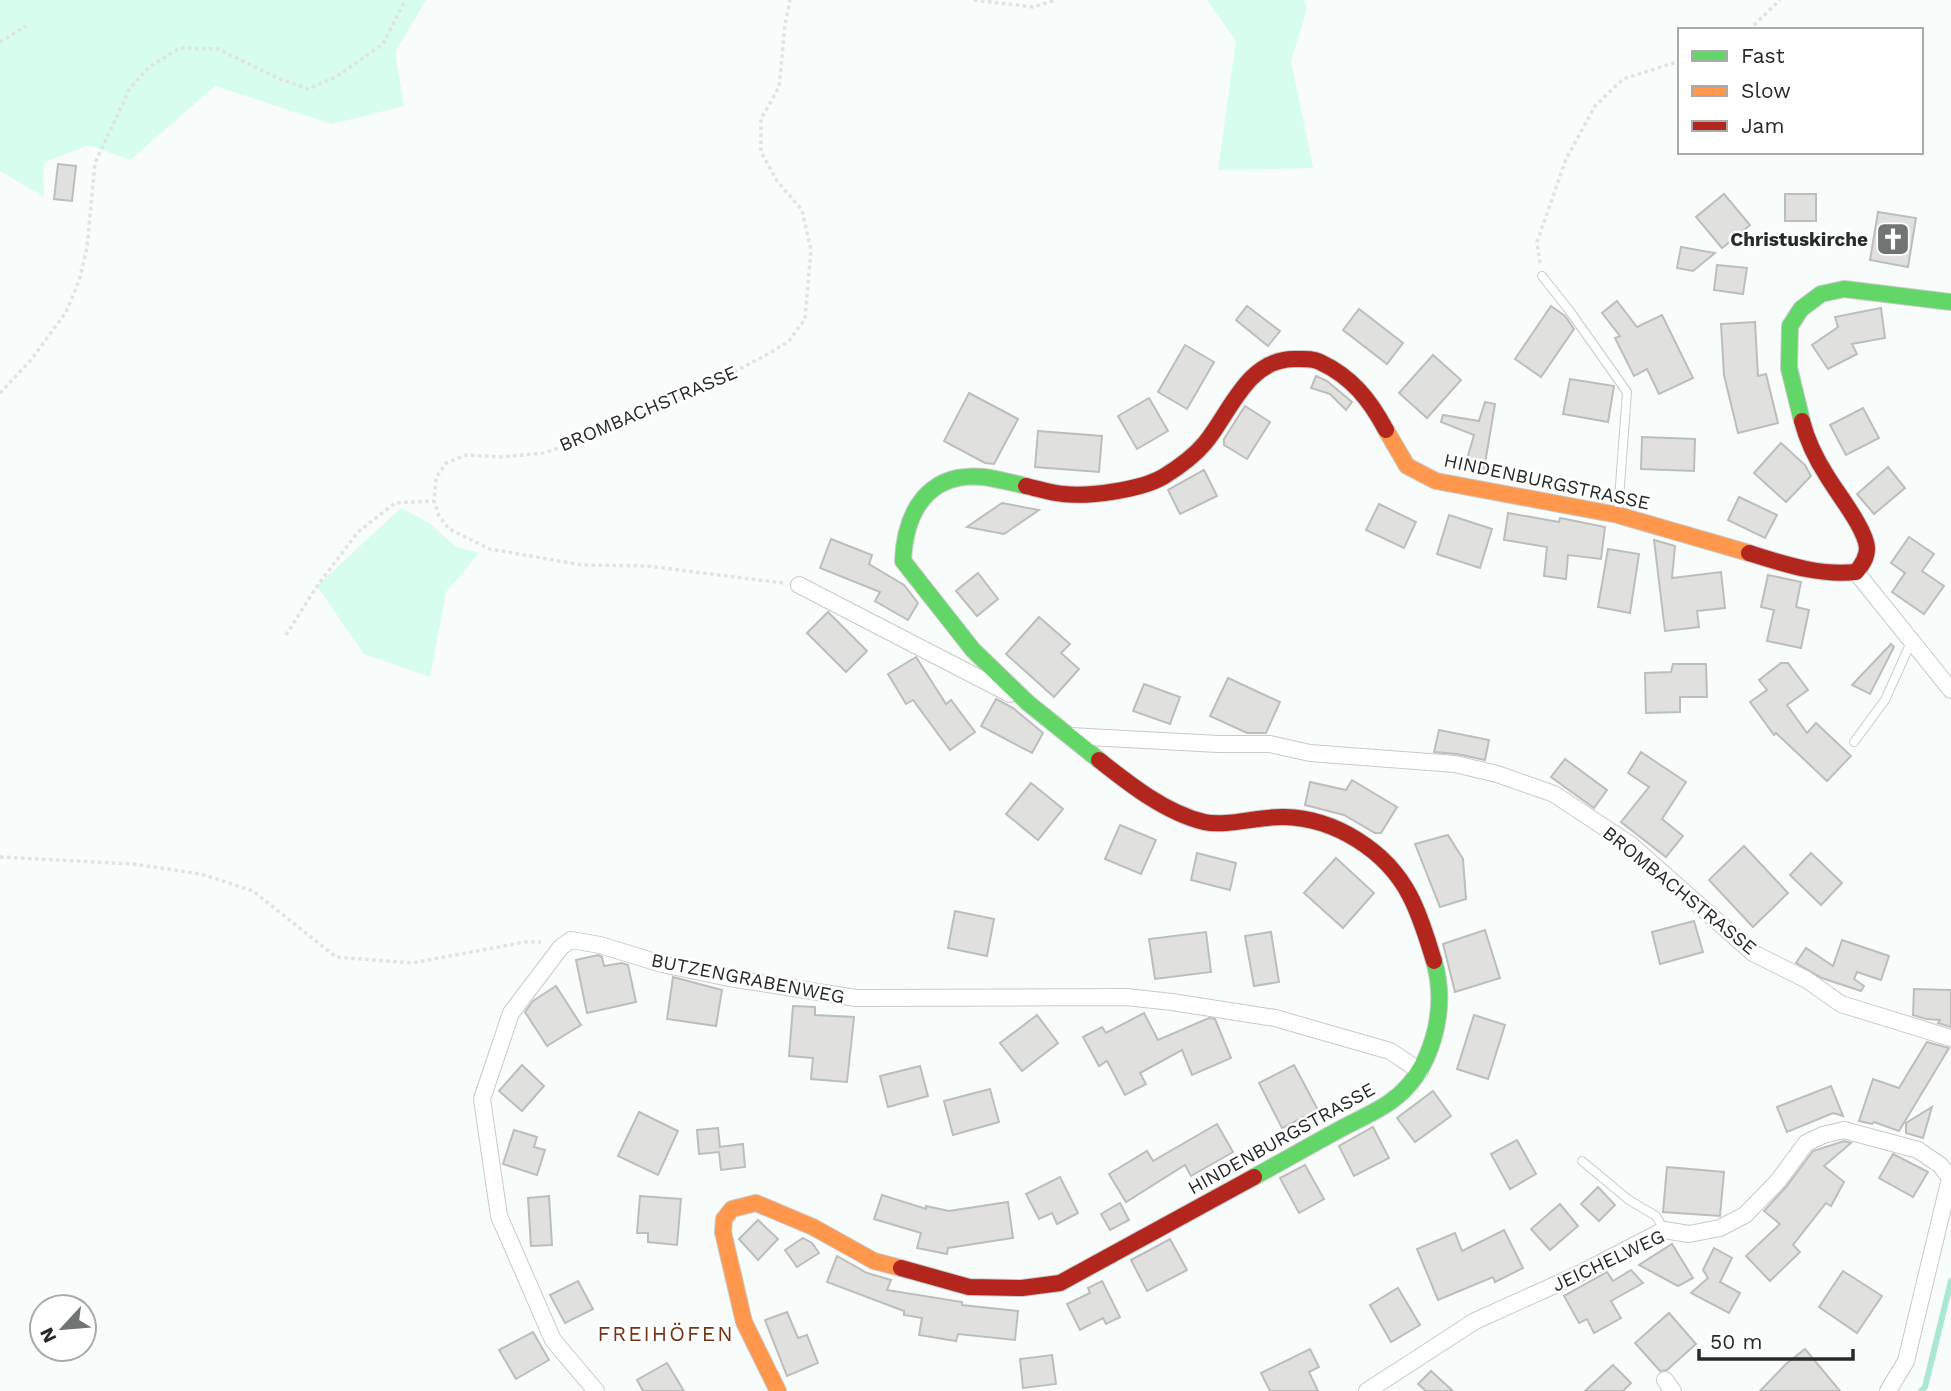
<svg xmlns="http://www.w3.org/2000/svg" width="1951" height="1391" font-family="'Work Sans',sans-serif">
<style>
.green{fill:#d6fded}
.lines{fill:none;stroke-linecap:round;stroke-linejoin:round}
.stream{stroke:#aae8d1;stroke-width:6}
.building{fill:#e0e0df;stroke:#bdbebc;stroke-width:2}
.lane-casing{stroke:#c8cbca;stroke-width:10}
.street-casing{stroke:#c8cbca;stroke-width:18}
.fast-casing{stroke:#c8cbca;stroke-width:18}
.slow-casing{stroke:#c8cbca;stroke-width:18}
.jam-casing{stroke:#c8cbca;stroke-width:18}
.path{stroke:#e1e2e1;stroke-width:3.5;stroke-dasharray:3.5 3.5;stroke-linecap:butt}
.lane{stroke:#fefffe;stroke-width:8}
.street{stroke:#fefffe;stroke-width:16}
.fast{stroke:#63d668;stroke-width:16}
.slow{stroke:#ff974d;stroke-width:16}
.jam{stroke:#b3261e;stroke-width:16}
.labels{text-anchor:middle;stroke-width:5;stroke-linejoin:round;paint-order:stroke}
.poi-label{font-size:19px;font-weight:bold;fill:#272a29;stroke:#fff;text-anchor:end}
.street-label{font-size:19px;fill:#272a29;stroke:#fff}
.neighbourhood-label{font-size:21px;letter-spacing:2px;fill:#753418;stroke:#fff}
</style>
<rect width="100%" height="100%" fill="#f8fcfa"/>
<g class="green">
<path d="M0 0H426L395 52 404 106 332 124 215 86 130 160 89 145 43 163 44 197 0 171Z"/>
<path d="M1207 0H1304L1307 9 1291 61 1313 168 1218 170 1236 41Z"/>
<path d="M401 508 429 523 456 547 479 553 446 592 430 677 364 654 317 586Z"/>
</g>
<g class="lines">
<path class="stream" d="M1921 1391 1925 1387 1951 1281"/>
</g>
<g class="building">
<path d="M58 164 76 166 72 201 54 199Z"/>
<path d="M1724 194 1750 225 1722 248 1696 217Z"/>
<rect x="1785" y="194" width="31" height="27"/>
<path d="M1878 212 1916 218 1908 267 1870 260Z"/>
<path d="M1681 247 1715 253 1693 271 1677 268Z"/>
<path d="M1717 265 1747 268 1743 294 1714 290Z"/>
<path d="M1617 301 1637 327 1662 315 1693 378 1659 394 1647 369 1634 376 1615 338 1620 336 1602 313Z"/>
<path d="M1247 306 1280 331 1268 346 1236 320Z"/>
<path d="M1551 306 1565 316 1574 329 1541 377 1515 359Z"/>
<path d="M1881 308 1885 338 1852 344 1857 354 1828 369 1812 345 1838 327 1835 317Z"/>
<path d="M1359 309 1403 343 1387 364 1343 330Z"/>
<path d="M1755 322 1758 376 1766 374 1778 423 1738 433 1724 375 1721 324Z"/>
<path d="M1185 345 1214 362 1187 409 1158 392Z"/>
<path d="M1433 355 1461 380 1427 418 1399 393Z"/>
<path d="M1316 376 1327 381 1352 402 1346 410 1330 394 1311 388Z"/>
<path d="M1570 379 1614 386 1608 422 1563 414Z"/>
<path d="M969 393 1018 419 994 464 985 463 944 441Z"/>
<path d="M1149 398 1168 431 1137 449 1118 416Z"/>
<path d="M1485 402 1495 404 1484 469 1465 466 1474 435 1441 422 1443 415 1479 421Z"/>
<path d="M1245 406 1270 422 1247 459 1224 445V439Z"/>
<path d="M1863 408 1879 438 1846 455 1830 425Z"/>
<path d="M1038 431 1102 436 1099 472 1035 467Z"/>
<path d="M1642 437 1695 439 1694 471 1641 469Z"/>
<path d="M1781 443 1805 465 1811 476 1786 502 1754 473Z"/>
<path d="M1888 467 1905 488 1874 514 1857 494Z"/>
<path d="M1204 470 1217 496 1180 514 1168 490Z"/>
<path d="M1739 497 1777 515 1765 538 1728 520Z"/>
<path d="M1002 503 1039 510 1004 534 967 527Z"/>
<path d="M1379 504 1416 522 1404 548 1366 530Z"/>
<path d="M1508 513 1559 522 1560 518 1605 527 1601 559 1568 555 1566 579 1544 576 1547 547 1504 540Z"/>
<path d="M1449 515 1492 529 1480 568 1437 554Z"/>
<path d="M1909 537 1934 554 1922 571 1944 586 1924 614 1892 592 1905 573 1891 563Z"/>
<path d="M831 539 872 555 869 564 904 585 918 603 908 620 875 601 880 592 820 568Z"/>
<path d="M1654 540 1675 546 1672 578 1721 572 1725 608 1697 611 1699 627 1665 631Z"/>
<path d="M1608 549 1639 554 1630 613 1598 607Z"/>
<path d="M978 573 998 599 977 616 956 591Z"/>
<path d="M1768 575 1801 582 1796 607 1809 610 1801 648 1767 641 1774 610 1761 607Z"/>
<path d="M828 612 867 651 846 672 807 633Z"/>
<path d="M1039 617 1070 644 1061 653 1079 669 1054 697 1006 654Z"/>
<path d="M1891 644 1894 647 1870 694 1852 685Z"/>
<path d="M916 657 946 704 951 700 975 732 950 750 913 700 906 704 888 674Z"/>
<path d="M1781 663H1788L1808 690 1787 705 1807 733 1816 723 1851 756 1827 781 1776 733 1774 735 1750 702 1767 690 1759 680Z"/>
<path d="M1673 664H1706L1707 697H1680V712L1646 713 1645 673 1671 672Z"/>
<path d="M1228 678 1280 702 1266 733H1247L1210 716Z"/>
<path d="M1144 684 1180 697 1170 724 1133 711Z"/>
<path d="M996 699 1013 708 1043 733 1032 753 981 726Z"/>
<path d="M1439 730 1489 740 1485 760 1457 754 1434 752Z"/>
<path d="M1641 752 1686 782 1662 819 1683 836 1666 857 1621 822 1649 787 1628 773Z"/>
<path d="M1565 759 1607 790 1594 808 1551 777Z"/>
<path d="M1352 780 1397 807 1381 833H1375L1344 815 1305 805 1310 782 1346 790Z"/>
<path d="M1031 783 1063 809 1038 840 1006 814Z"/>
<path d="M1120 825 1156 840 1141 874 1105 859Z"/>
<path d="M1448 835 1463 859 1466 899 1440 907 1415 844Z"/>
<path d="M1744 846 1788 893 1753 927 1709 880Z"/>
<path d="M1197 853 1236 863 1230 890 1191 880Z"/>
<path d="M1811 853 1842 883 1821 905 1790 875Z"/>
<path d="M1336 858 1374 893 1343 928 1304 893Z"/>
<path d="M955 911 994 919 987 956 948 948Z"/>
<path d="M1694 921 1703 952 1660 964 1652 932Z"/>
<path d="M1485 930 1500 978 1455 992 1443 944Z"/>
<path d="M1206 932 1211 972 1155 979 1149 939Z"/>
<path d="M1271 932 1279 982 1254 986 1245 936Z"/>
<path d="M1842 940 1889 956 1881 980 1857 972 1854 979 1864 986 1861 991 1822 978 1796 963 1806 948 1833 966Z"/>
<path d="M598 955 602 957 604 966 622 963 628 965 636 1002 587 1013 576 960Z"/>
<path d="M673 977 722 990 716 1026 667 1019Z"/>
<path d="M556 986 581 1025 547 1046 525 1012 533 1001Z"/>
<path d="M1914 989 1951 990V1027L1938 1023 1940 1020 1926 1019 1913 1015Z"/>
<path d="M793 1006 815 1007V1015L854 1017 847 1082 811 1079 813 1058 789 1056Z"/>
<path d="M1144 1013 1158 1040 1209 1018 1215 1019 1231 1058 1192 1075 1182 1050 1140 1073 1146 1084 1125 1095 1107 1061 1099 1066 1083 1037 1102 1027 1106 1033Z"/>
<path d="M1037 1015 1058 1043 1022 1071 1000 1043Z"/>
<path d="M1474 1015 1505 1025 1488 1079 1457 1069Z"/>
<path d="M1927 1042 1949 1048 1899 1131 1874 1122 1872 1124 1859 1121 1873 1079 1899 1088Z"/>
<path d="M522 1065 544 1086 522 1111 499 1091Z"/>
<path d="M1294 1065 1318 1110 1282 1128 1259 1083Z"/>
<path d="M920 1066 928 1096 888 1107 880 1076Z"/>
<path d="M1831 1086 1843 1116 1833 1113 1787 1132 1777 1107Z"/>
<path d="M990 1089 999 1122 953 1135 944 1101Z"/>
<path d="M1433 1091 1451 1116 1415 1142 1397 1118Z"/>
<path d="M1932 1107 1923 1138 1906 1133V1123Z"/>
<path d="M639 1112 678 1131 658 1175 618 1156Z"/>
<path d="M1217 1124 1233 1152 1191 1176 1185 1165 1126 1202 1109 1174 1147 1151 1153 1161Z"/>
<path d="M1373 1127 1389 1158 1354 1176 1339 1146Z"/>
<path d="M718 1128 720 1147 743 1144 745 1167 721 1170 719 1152 699 1154 697 1130Z"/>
<path d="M514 1130 537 1137 534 1147 545 1150 537 1175 503 1164Z"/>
<path d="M1517 1140 1536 1174 1510 1189 1491 1154Z"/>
<path d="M1844 1141 1851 1143 1824 1166 1844 1182 1831 1206 1826 1203 1793 1245 1800 1252 1770 1281 1746 1256 1780 1224 1764 1211 1786 1187 1813 1151Z"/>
<path d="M1893 1154 1928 1172 1913 1197 1879 1178Z"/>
<path d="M1305 1165 1324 1199 1299 1213 1280 1178Z"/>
<path d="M1667 1167 1724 1172 1720 1216 1663 1212Z"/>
<path d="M1060 1177 1078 1213 1057 1224 1052 1213 1039 1219 1026 1194Z"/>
<path d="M1598 1187 1615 1205 1599 1221 1581 1204Z"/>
<path d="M882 1195 926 1209V1206L949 1211 1008 1202 1013 1238 948 1248 947 1254 917 1248 921 1233 874 1219Z"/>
<path d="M549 1196 552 1245 531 1246 528 1198Z"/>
<path d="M640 1196 681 1199 677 1245 648 1242V1233H637Z"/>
<path d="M1120 1203 1129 1220 1110 1230 1101 1214Z"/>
<path d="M1560 1204 1578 1226 1550 1250 1531 1229Z"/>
<path d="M758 1220 778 1239 758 1260 739 1239Z"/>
<path d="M1504 1230 1523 1268 1495 1282 1493 1277 1438 1300 1417 1249 1455 1233 1462 1251Z"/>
<path d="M803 1238 812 1243 819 1253 797 1267 785 1250Z"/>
<path d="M1170 1239 1187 1270 1147 1291 1131 1260Z"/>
<path d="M1672 1244 1693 1278 1678 1286 1639 1265Z"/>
<path d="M1714 1248 1732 1258 1720 1282 1740 1293 1729 1313 1691 1293 1708 1278 1703 1270Z"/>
<path d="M837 1256 867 1273 891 1280 887 1290 962 1302V1305L1018 1311 1015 1340 958 1334 956 1341 919 1335 922 1318 904 1315V1311L827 1282Z"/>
<path d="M1631 1270 1643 1283 1611 1301 1621 1318 1594 1333 1587 1319 1579 1323 1564 1296 1607 1272 1613 1281Z"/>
<path d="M1843 1271 1882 1296 1857 1333 1819 1307Z"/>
<path d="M578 1281 593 1309 565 1323 550 1295Z"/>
<path d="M1102 1281 1120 1317 1106 1324 1103 1318 1080 1330 1067 1304 1090 1293 1088 1288Z"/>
<path d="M1398 1288 1420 1325 1391 1342 1370 1305Z"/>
<path d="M787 1312 798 1338 807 1335 818 1363 787 1376 765 1320Z"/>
<path d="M1669 1313 1696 1344 1667 1370 1660 1371 1635 1343Z"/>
<path d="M533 1332 549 1360 516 1379 499 1350Z"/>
<path d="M1310 1349 1319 1367 1309 1372 1318 1391H1270L1261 1373Z"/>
<path d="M1805 1349 1840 1391H1760L1786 1364Z"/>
<path d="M1052 1355 1056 1384 1023 1388 1020 1359Z"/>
<path d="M667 1363 684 1391H643L637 1380Z"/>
<path d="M1613 1365 1631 1383 1623 1391H1585Z"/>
<path d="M1431 1371 1453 1391H1426L1418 1384Z"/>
</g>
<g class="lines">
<g class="lane-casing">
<g id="lane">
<path d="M1542 276 1569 310 1627 392 1618 512"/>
<path d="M1854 742 1885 700 1912 640"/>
<path d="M1582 1161 1629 1200 1656 1216 1664 1230"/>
</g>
</g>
<g class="street-casing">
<g id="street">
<path d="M1856 572 1951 690"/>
<path d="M799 585 1010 694"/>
<path d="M1070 736 1218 744H1270L1310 753 1455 764 1497 774 1554 794 1631 845 1753 953 1807 980 1841 1004 1951 1038"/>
<path d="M1665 1380 1673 1391"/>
<path d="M596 1391 553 1340 499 1216 482 1099 511 1013 561 947 571 940 600 945 662 964 729 978 856 998 1126 997 1172 1002 1275 1018 1390 1051 1420 1071"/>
<path d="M1367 1391 1475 1321 1577 1275 1664 1230 1689 1234 1720 1228 1745 1215 1778 1181 1806 1143 1823 1135 1844 1130 1918 1150 1940 1165 1949 1176"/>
<path d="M1888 1391 1906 1361 1951 1174"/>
</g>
</g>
<g class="fast-casing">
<g id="fast">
<path d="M1802 421 1789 368 1790 326 1801 309 1821 294 1844 289 1951 302"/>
<path d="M1026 486C1013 483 998 479 984 477 928 471 905 512 903 561L973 650 1028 703 1099 760"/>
<path d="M1254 1177C1285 1160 1316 1142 1348 1125 1362 1118 1377 1111 1390 1102 1433 1072 1448 1009 1434 961"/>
</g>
</g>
<g class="slow-casing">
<g id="slow">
<path d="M1386 430 1407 466 1436 481 1618 515 1749 553"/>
<path d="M778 1391 744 1322 723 1232 724 1219 732 1209 756 1203 813 1227 874 1261 901 1268"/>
</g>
</g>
<g class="jam-casing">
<g id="jam">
<path d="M1026 486C1039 489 1051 493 1063 494 1089 497 1140 490 1163 477 1176 469 1195 455 1205 443 1230 413 1247 359 1294 359 1304 359 1312 358 1320 362 1352 377 1370 400 1386 430"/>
<path d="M1749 553C1784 564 1819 576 1856 572 1862 565 1867 558 1867 548 1866 529 1837 493 1827 476 1816 459 1807 440 1802 421"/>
<path d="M1099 760C1129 784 1166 813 1204 822 1227 827 1260 816 1284 817 1335 818 1387 851 1410 896 1421 917 1427 939 1434 961"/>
<path d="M901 1268 969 1287 1022 1288 1060 1283 1254 1177"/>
</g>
</g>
<g class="path">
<path d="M974 0 1033 7 1056 0"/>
<path d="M1749 30 1780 0"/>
<path d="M0 42 26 26"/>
<path d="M1540 263 1537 242 1566 159 1595 106 1623 79 1680 61"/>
<path d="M0 393 31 360 66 312 79 281 87 248 95 163 130 88 149 67 180 48 218 49 280 79 308 89 336 77 383 44 405 0"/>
<path d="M783 583 647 566 582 565 490 549 449 529 439 516 434 501 436 478 446 463 466 455 500 457 545 453 651 411 713 383 768 354 789 341 805 319 811 250 802 210 777 181 761 152V119L779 87 785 25 790 0"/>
<path d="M286 635 317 586 358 532 395 503 434 501"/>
<path d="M0 857 133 864 201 874 253 891 336 957 412 963 525 942H541"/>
</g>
<use href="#lane" class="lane"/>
<use href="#street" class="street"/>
<use href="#fast" class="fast"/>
<use href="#slow" class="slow"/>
<use href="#jam" class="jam"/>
</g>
<defs>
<g id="church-square" transform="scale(1.75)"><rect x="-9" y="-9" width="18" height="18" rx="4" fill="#707472" stroke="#fff"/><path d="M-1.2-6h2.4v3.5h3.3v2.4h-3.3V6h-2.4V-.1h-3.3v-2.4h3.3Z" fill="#fff"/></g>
</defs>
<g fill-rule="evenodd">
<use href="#church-square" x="1893" y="239"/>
</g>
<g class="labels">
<g class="poi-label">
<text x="1868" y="246">Christuskirche</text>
</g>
<g class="street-label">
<text transform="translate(648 408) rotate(-23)" y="7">BROMBACHSTRASSE</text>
<text transform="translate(1547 481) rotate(12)" y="7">HINDENBURGSTRASSE</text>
<text transform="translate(1680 890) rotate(39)" y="7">BROMBACHSTRASSE</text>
<text transform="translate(748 978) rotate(11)" y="7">BUTZENGRABENWEG</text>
<text transform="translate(1281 1138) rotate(-29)" y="7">HINDENBURGSTRASSE</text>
<text transform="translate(1608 1260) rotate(-25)" y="7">JEICHELWEG</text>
</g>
<g class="neighbourhood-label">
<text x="666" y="1341">FREIHÖFEN</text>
</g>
</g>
<rect x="1678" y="28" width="245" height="126" fill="#ffffff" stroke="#a9aaa9" stroke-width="2"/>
<rect x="1692" y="51" width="35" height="10" fill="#63d668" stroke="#a9aaa9" stroke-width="2"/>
<text x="1741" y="63" font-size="21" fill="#272a29">Fast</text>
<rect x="1692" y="86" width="35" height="10" fill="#ff974d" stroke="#a9aaa9" stroke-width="2"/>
<text x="1741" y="98" font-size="21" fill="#272a29">Slow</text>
<rect x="1692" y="121" width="35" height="10" fill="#b3261e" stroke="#a9aaa9" stroke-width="2"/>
<text x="1741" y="133" font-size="21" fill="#272a29">Jam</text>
<g transform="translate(63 1328) rotate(244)"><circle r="33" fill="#ffffff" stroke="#a9aaa9" stroke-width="2"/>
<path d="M0-5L12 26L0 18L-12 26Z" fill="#707472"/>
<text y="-10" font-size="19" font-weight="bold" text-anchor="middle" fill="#272a29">N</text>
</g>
<path d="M1699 1349v10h154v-10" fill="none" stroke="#272a29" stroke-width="3.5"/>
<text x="1710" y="1349" font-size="21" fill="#272a29" stroke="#ffffff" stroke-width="5" paint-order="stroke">50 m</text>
</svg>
